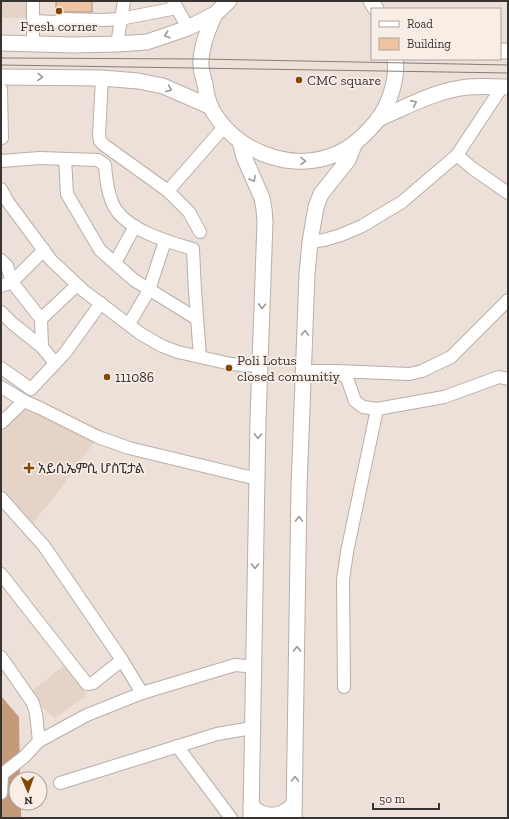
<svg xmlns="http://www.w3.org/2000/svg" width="509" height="819" font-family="'Zilla Slab','Noto Sans Ethiopic',serif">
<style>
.built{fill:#e5d3c7}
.forest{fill:#c49a7b}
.building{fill:#f0c4a3;stroke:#9f958d}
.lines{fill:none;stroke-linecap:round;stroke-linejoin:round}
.minor-casing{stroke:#b9afa7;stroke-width:14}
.major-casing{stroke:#b9afa7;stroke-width:17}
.minor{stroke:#fff;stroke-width:12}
.major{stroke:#fff;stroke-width:15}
.tram{stroke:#857e78;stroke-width:1}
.oneway{stroke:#9b9998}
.poi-dot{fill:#834504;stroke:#f9eee6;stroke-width:1.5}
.labels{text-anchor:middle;stroke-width:3.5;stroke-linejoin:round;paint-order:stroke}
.poi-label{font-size:14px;fill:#373330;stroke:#f9eee6;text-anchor:start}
</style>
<rect width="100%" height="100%" fill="#ece0d8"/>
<g class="built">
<rect x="1" y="1" width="29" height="17"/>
<path d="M24 401 98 437 59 491 31 525 1 495V423Z"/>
<path d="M63 666 87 694 86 696 55 718 44 709 32 691Z"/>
</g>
<path class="forest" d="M1 696 19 717 20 779H16V803H21V818H1Z"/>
<path class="building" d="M56 1H92V12H63L56 14Z"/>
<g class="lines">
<g class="minor-casing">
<g id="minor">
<path d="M173 1 188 28"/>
<path d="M33 21 55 22 63 19 103 20 120 19 177 8"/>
<path d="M33 44V1"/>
<path d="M117 44 124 1"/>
<path d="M102 78 99 135 100 141 104 145 168 191 189 212 200 232"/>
<path d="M1 89 2 138"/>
<path d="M457 155 472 168 508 193"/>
<path d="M65 159 67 194 100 250 134 280 197 319"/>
<path d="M1 161 40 158 98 160 105 165C106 178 107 190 112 202 122 229 168 242 193 249L195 291 200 357"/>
<path d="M1 189 8 202 51 260 84 291 141 334 162 346 178 352 231 364 259 366"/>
<path d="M168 191 224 127"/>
<path d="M310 242 324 240 341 235 362 226 402 202 457 155 502 87"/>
<path d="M1 260 7 266 12 282 41 319 42 347 55 363"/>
<path d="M115 263 135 226"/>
<path d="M1 286 12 282 44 250"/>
<path d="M1 312 12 323 42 347"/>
<path d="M41 319 77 285"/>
<path d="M129 324 149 290 165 241"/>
<path d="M1 368 31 389 65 353 101 303"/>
<path d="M304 371H336L347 378 355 401 363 407 377 409 444 397 499 377 508 379"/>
<path d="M336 371 409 374 422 371 451 357 508 300"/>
<path d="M1 387 24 401"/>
<path d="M1 423 24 401 40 408 98 437 129 448 257 479"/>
<path d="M1 498 44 546 122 660 142 693"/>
<path d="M1 574 87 684 93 683 122 660"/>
<path d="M1 657 33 703 36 714 39 741 24 757 1 775"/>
<path d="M344 687 343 580 347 552 377 409"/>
<path d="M39 741 87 715 142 693 235 665 246 666 253 669"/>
<path d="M177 746 231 818"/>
<path d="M60 783 217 734 252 728"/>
<path d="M1 793 2 775"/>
</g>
</g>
<g class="major-casing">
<g id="major">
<path d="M371 1 376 9"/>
<path d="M215 14C208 29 202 44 201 60 200 69 203 76 205 84 206 92 208 101 211 108 234 150 288 173 334 155 350 149 365 135 376 122 389 106 398 79 395 59"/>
<path d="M1 43 73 45 117 44 147 42 188 28 215 14 229 1"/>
<path d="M500 51H508"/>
<path d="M1 77 102 78 138 81 163 86 211 107"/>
<path d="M378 119C407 107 436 90 468 87 481 86 495 87 508 87"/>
<path d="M240 142 244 157 262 198 264 209 265 222 258 419 251 818"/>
<path d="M251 806C265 819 280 819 294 804"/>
<path d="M294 818 299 488 307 274 310 242 316 207 321 194 348 160 355 143"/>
</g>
</g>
<use href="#minor" class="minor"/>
<use href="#major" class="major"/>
<g class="tram">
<path d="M1 58 201 59 508 65"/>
<path d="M1 65 508 73"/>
</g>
</g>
<defs><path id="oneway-chevron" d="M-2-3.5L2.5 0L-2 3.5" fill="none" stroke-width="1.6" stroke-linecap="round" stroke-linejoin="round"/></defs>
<g class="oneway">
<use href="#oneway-chevron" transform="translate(167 35) rotate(162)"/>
<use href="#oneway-chevron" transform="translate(40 77) rotate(1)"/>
<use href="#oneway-chevron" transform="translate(169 89) rotate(23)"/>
<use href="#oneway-chevron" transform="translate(414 103) rotate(-24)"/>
<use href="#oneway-chevron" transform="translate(303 161) rotate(2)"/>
<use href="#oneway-chevron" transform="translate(253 179) rotate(60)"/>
<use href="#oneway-chevron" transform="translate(262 306) rotate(93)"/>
<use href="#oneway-chevron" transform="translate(305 333) rotate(-88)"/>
<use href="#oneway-chevron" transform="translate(258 436) rotate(91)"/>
<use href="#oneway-chevron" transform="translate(299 519) rotate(-89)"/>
<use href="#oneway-chevron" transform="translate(255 566) rotate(91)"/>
<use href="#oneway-chevron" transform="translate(297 649) rotate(-89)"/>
<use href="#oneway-chevron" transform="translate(295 779) rotate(-89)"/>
</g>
<g class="poi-dot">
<circle cx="59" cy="11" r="4"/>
<circle cx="299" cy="80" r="4"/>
<circle cx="229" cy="368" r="4"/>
<circle cx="107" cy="377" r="4"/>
<path d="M27 462h4v4h4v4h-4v4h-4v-4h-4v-4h4z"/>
</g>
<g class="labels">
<g class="poi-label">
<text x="59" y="31" text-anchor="middle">Fresh corner</text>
<text x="307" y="85">CMC square</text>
<text x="237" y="365">Poli Lotus<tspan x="237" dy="16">closed comunitiy</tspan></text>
<text x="115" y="382">111086</text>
<text x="38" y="473">አይሲኤምሲ ሆስፒታል</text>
</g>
</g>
<rect width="509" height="819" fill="none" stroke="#373330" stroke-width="4"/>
<rect x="371" y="8" width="130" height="52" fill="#f9eee6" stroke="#aba39d"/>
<rect x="379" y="21" width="20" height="6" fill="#ffffff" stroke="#aba39d"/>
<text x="407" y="28" font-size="12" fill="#373330">Road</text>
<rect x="379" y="38" width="20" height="12" fill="#f0c4a3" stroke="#aba39d"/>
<text x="407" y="48" font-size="12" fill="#373330">Building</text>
<g transform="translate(28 791) rotate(178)"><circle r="19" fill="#f9eee6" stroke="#aba39d"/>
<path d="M0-3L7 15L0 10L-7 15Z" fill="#834504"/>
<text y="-6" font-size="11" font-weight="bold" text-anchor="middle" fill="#373330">N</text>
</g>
<path d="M373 803v6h66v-6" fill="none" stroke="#373330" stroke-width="2"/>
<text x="379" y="803" font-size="12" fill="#373330" stroke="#f9eee6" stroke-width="3" paint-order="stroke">50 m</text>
</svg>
